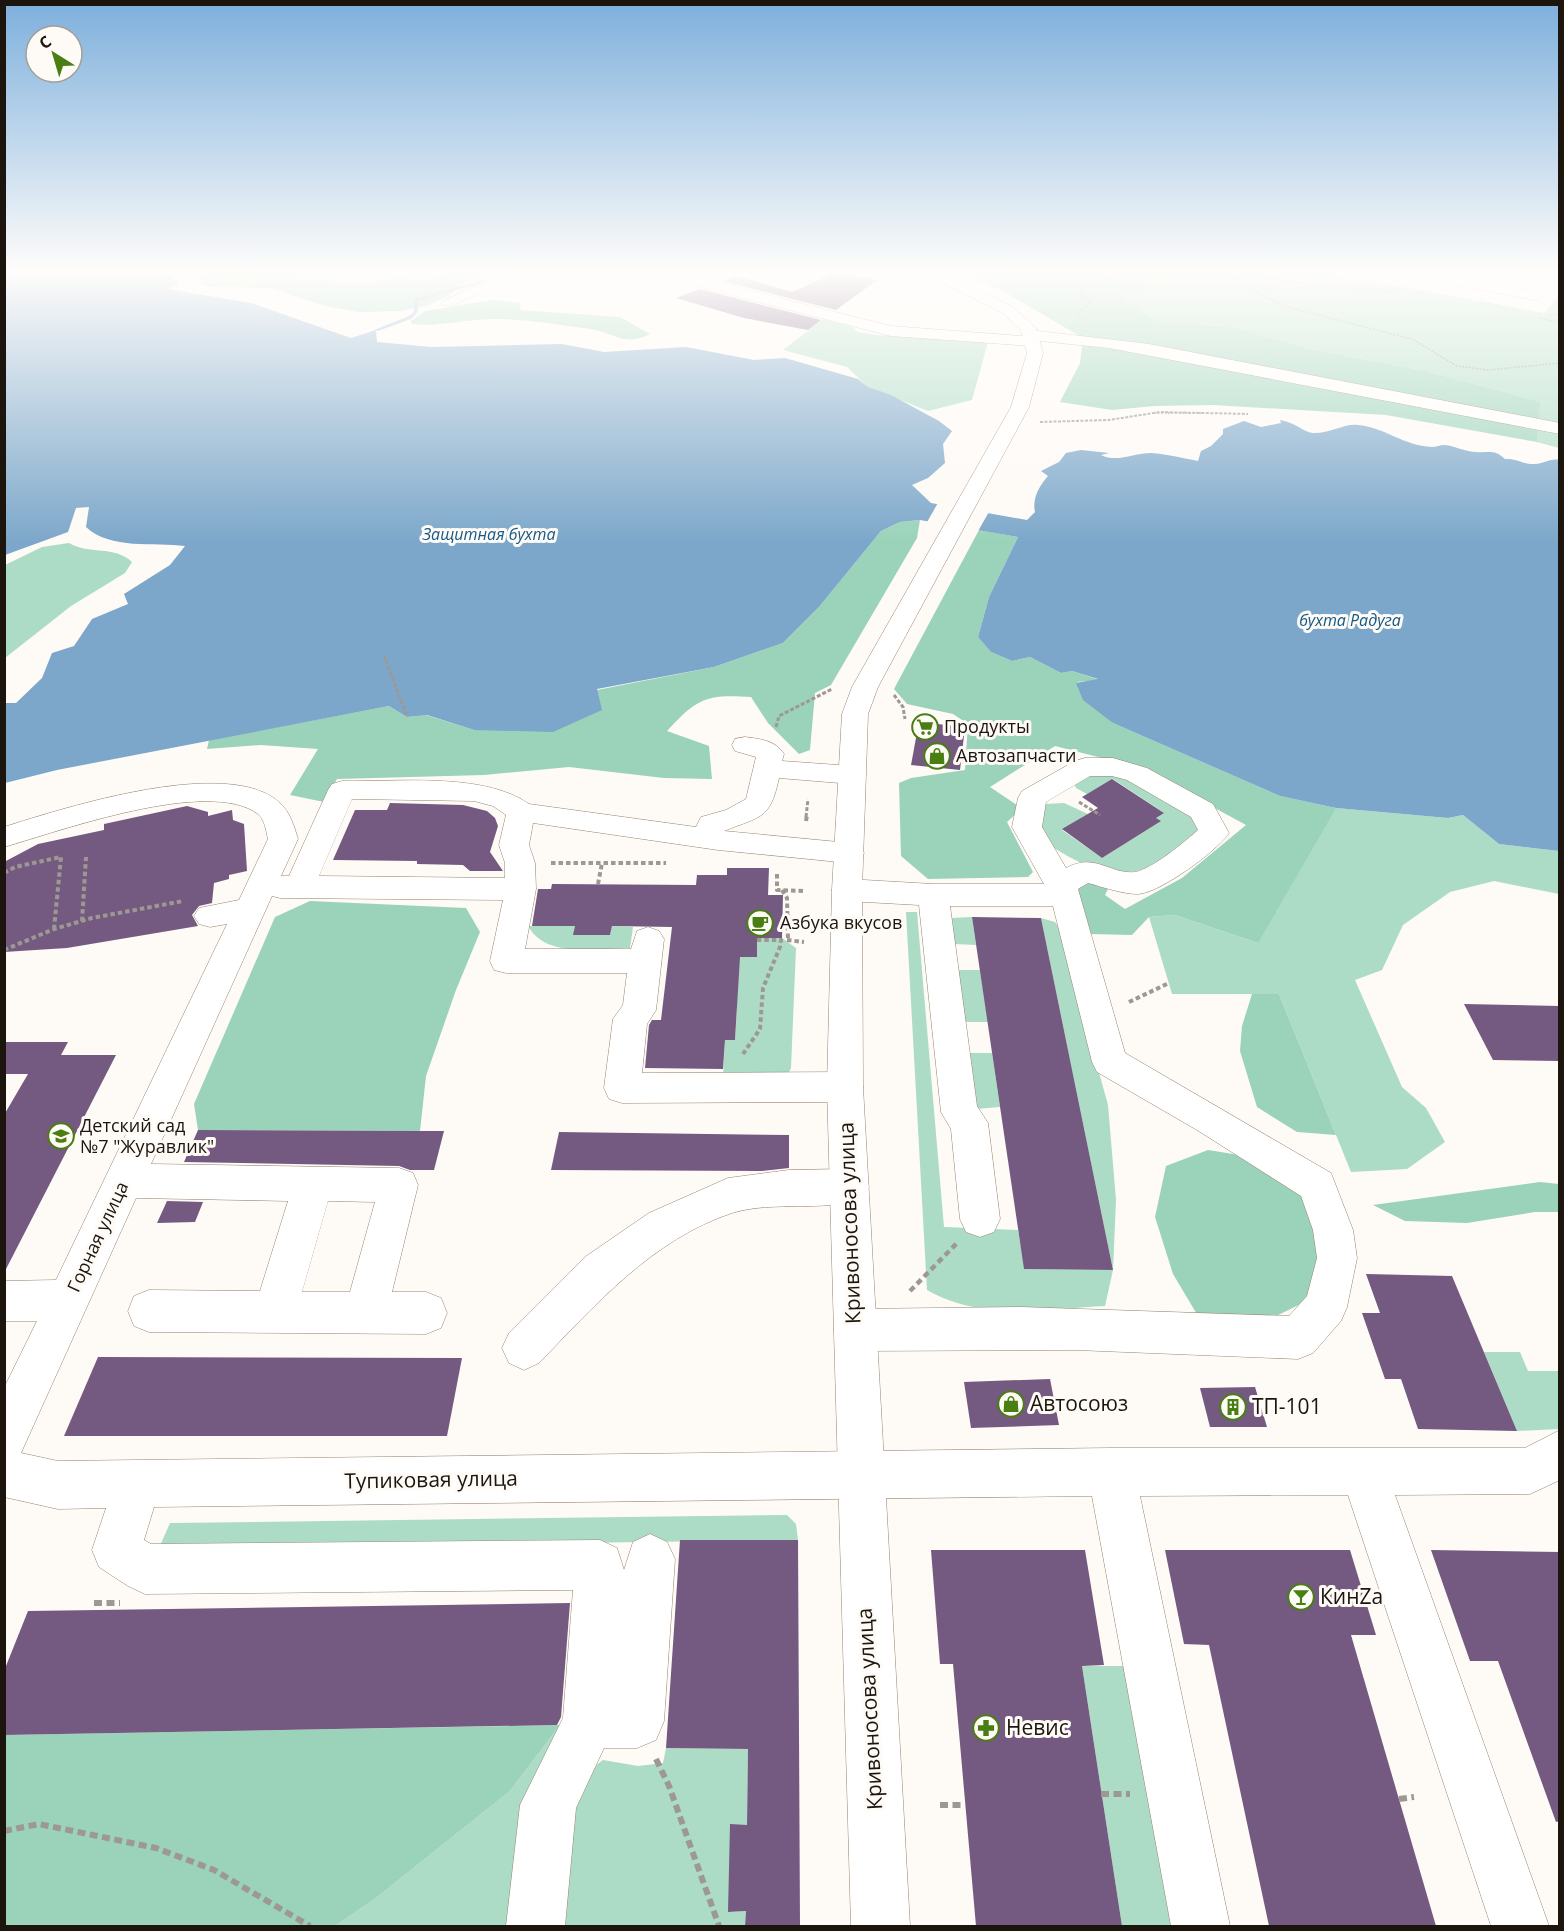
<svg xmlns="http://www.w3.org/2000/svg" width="1564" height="1931" font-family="'Open Sans',sans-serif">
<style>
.green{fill:#acdcc5}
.forest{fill:#9ad3b9}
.water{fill:#7ca7ca}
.pier{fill:#fefaf6}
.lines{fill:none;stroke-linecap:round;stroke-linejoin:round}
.stream{fill:#7ca7ca;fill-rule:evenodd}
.building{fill:#745981}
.minor-casing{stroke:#978370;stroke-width:1}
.major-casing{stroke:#978370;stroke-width:1}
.path-far5{stroke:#9d9892;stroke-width:1.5;stroke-dasharray:2 1.5;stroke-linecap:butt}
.path-far4{stroke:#9d9892;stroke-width:2;stroke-dasharray:3 1.5;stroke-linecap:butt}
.path-far3{stroke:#9d9892;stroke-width:3;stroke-dasharray:4 2;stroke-linecap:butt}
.path-far2{stroke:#9d9892;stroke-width:4;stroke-dasharray:4.5 3;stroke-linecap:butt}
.path-far1{stroke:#9d9892;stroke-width:4.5;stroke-dasharray:6 4;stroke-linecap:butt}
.path{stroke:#9d9892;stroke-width:6;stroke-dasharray:8 4.5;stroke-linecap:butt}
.minor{fill:#fff;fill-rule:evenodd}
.major{fill:#fff;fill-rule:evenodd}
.labels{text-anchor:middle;stroke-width:6;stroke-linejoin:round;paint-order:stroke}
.far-water-label{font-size:16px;font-style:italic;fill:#155987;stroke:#fefaf6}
.poi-label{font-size:18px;fill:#1c150e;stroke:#fefaf6;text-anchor:start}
.street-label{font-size:18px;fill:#1c150e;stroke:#fefaf6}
.near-street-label{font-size:21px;fill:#1c150e;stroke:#fefaf6}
.near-poi-label{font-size:21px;fill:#1c150e;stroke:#fefaf6;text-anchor:start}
</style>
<rect width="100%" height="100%" fill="#fefaf6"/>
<g class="green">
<path d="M1171 272H1321L1545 313 1559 294V448L1537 442 1539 402 1426 371 1306 348 1238 328 1155 320 1117 296 1156 283Z"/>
<path d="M823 319 852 327 858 332 876 335 988 342 972 400 928 411 868 387 847 367 783 350Z"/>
<path d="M69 543C89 555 114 545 132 562L125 573 71 606 5 658V565L42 547Z"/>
<path d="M1119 773 1190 811 1199 831C1189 840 1179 853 1167 859 1122 885 1085 869 1045 842L1037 815 1046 804 1064 803 1088 814 1062 830 1102 858 1160 821 1156 818 1163 812 1113 779 1087 794 1076 788 1074 783 1086 776Z"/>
<path d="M1336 808 1448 818 1463 815 1499 844 1559 851V894L1494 881 1450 892 1403 925 1382 970 1355 980 1402 1087 1426 1108 1445 1142 1407 1169 1351 1172 1279 994H1172L1149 917 1175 915 1258 943 1279 872Z"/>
<path d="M906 912H917L944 1227 1018 1230 1025 1269 1113 1270 1041 918 1055 922 1059 928 1108 1105 1116 1200 1113 1270 1105 1306C1045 1309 981 1321 927 1290Z"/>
<path d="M972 917 976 945 954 944 952 918Z"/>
<path d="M528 926H575L574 935H610L612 926 633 927 630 948C597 948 546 959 528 926Z"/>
<path d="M757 938H782L796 948 791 1068 787 1076 723 1077 725 1040H735L737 1010 728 957H756Z"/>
<path d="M956 970H980L988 1022H963Z"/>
<path d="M970 1053H992L1000 1107 976 1109Z"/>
<path d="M1484 1352H1520L1528 1371H1559V1429L1517 1431Z"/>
<path d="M787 1515 796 1524 798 1540 159 1548 170 1523Z"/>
<path d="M1082 1666H1125L1172 1926H1122Z"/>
<path d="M560 1725 511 1926H335L376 1898 510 1791Z"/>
<path d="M666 1748 748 1749 747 1825H731L729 1912 746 1911 745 1926H554C559 1880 562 1787 603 1760L638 1766 663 1763Z"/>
</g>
<g class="forest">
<path d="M205 272H299L290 277 364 284 401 275C419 286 434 274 453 272 470 271 489 272 506 272L463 283 452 294 426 306 400 311 359 312 325 306 270 288 208 287 195 281Z"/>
<path d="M957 272H1171L1156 283 1118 296 1155 320 1238 328 1306 348 1426 371 1540 402 1537 442 1386 415 1213 405 1154 406 1112 410 1060 402 1080 363 1083 338 1003 291Z"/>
<path d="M493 300 521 303 520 310 620 317 650 334C624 347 615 333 590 329 559 325 525 319 494 319 466 319 439 327 412 324L411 321 425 311Z"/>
<path d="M920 520 917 538 831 685 815 693 810 750 799 754 768 723 751 697C707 694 697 698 667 731L709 746 712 779 664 778 569 767 484 775 337 779 324 802 290 795 318 749 261 745 207 749 209 740 389 706 407 717 426 715 474 730 597 690 714 667 783 643 819 607 881 531 900 522Z"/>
<path d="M979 530 1018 537 989 597 978 637 991 652 1012 661 1030 657 1061 673 1072 671 1100 680 1077 682 1113 723 1280 796 1336 808 1258 943 1175 915 1149 917 1132 935 1090 934 1077 889 1093 881 1106 885 1108 889 1105 895 1125 909 1182 878 1246 825 1141 768 1055 746 990 787 1020 807 1019 811 1007 822 1033 872 1028 877 928 879 901 856 899 783 911 778 965 770 968 724 953 714 907 704 894 689Z"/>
<path d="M310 901 466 908 480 932 456 990 426 1076 420 1131 198 1130 194 1104 275 917Z"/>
<path d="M1252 994H1279L1336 1135 1297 1132 1257 1107 1240 1051 1242 1026Z"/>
<path d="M1208 1150 1258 1158 1306 1195 1323 1241 1315 1297 1270 1319 1198 1316 1173 1274 1155 1217 1166 1166Z"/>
<path d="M1540 1182 1559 1184V1212H1535L1467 1223 1405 1221 1373 1205Z"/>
<path d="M560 1725 510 1791 376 1898 335 1926H5L4 1735Z"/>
</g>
<path class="water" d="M5 272H158L180 282 167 289 251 303 351 338 376 330 377 342 431 347 562 344 604 352 686 347 754 360 785 358 858 379 868 387 891 395 939 421 952 431 943 444 945 463 928 478 912 485 931 503 1027 520 1035 512C1032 499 1039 486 1048 476L1041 471 1059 462 1066 453 1081 450 1109 453 1101 455C1117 463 1134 453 1151 453 1166 454 1183 458 1198 461L1201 451 1211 446 1223 434V429L1244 421 1261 427 1281 423 1280 420C1295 422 1305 433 1313 433 1328 434 1345 423 1358 425 1384 427 1404 446 1432 447 1436 447 1440 445 1445 445 1455 446 1466 452 1476 452 1490 453 1494 449 1505 459 1517 458 1524 465 1535 464 1544 464 1549 458 1560 460L1559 851 1499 844 1463 815 1448 818 1336 808 1280 796 1113 723 1083 700 1076 683 1098 679 1072 671 1061 673 1030 657 1012 661 991 652 978 637 989 597 1018 537 920 520 900 522 881 531 819 607 783 643 714 667 597 689 602 710 553 732 474 730 427 715 407 717 389 706 57 770 5 783V703H16L42 678 52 653 74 646 92 619 128 604 124 594 170 565 185 546C155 542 110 550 86 527L89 507 76 508 68 532 5 555Z"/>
<path class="pier" d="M939 501 990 510 977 533 926 524Z"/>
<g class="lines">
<path class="stream" d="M491 278 495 279 418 301V312L411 319 378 331 374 330 407 317 414 312V299Z"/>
</g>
<g class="building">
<path d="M837 272 877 280 836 310 722 281 737 276 792 292Z"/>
<path d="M700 289 821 320 808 330 744 318 676 298Z"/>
<path d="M919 722 965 727 960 770 911 765Z"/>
<path d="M1112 779 1164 813 1156 818 1161 821 1102 858 1062 829 1098 808 1082 797Z"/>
<path d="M390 803 463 805 487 811 495 818 498 826 490 852 503 871H470L463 865 417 864V861L333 860 355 810H387Z"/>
<path d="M187 806 208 812V816L232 810 233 820 244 824 247 871 229 875V879L214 883 212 903 199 906 192 915 198 926 67 948 4 952V862L38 844 104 830V824Z"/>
<path d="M727 868H769L768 895H783L782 938H757V957H740L735 1040H725L723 1069 645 1068 649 1025 652 1020H661L672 927 612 926 610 935H573L575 926H532L538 889H551L552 884 696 885 697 875H727Z"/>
<path d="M972 917 1041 918 1113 1270 1024 1269Z"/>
<path d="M1464 1004 1560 1006V1061L1493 1060Z"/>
<path d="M4 1042H68L61 1055H116L4 1273V1115L28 1074H4Z"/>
<path d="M198 1130 420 1131H444L434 1170H410L399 1166 184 1162Z"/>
<path d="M559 1132 789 1135V1168L762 1171 551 1170Z"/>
<path d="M167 1201 203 1202 195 1222 157 1223Z"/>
<path d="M1366 1274 1452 1276 1517 1431 1418 1429 1401 1379H1385L1362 1313H1380Z"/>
<path d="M98 1357 462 1358 447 1436H64Z"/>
<path d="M1050 1379 1059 1425 971 1428 964 1382Z"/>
<path d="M1255 1387 1267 1427H1210L1200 1388Z"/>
<path d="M680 1540H798L800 1926H745L746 1911 728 1912 730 1824 747 1825 748 1749 666 1748Z"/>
<path d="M931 1550H1085L1104 1665 1082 1666 1122 1926H976L953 1664H940Z"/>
<path d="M1165 1550H1350L1376 1635H1351L1436 1926H1269L1209 1645 1184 1644Z"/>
<path d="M1431 1550 1560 1552V1821L1556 1822 1498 1661H1470Z"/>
<path d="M570 1603 561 1717 557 1725 4 1735V1671L28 1611Z"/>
</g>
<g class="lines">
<g class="minor-casing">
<g id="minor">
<path d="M504 272H523L454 305H444L442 302Z"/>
<path d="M651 272H676L891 326 1022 336 1030 330 1149 344 1560 423V434L1109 348 1040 341 1032 346 891 336 653 275Z"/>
<path d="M1401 272H1432L1531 291 1547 272H1560V276L1539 299 1534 300 1408 276Z"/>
<path d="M745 737C760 739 775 740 784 754L782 761 852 766 862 769 866 775 862 781 852 784 779 778C770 820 761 816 724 831L849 843 860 846 864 853 860 860 849 863 718 850 533 823 529 845 535 863 536 889 525 949H631L637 931 648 927 659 931 664 939 656 1010 647 1024 642 1073 845 1072 858 1076 863 1087 858 1098 845 1102 622 1103 609 1099 604 1088 613 1019 623 1005 627 973H506L494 970 490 961 503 900 280 898 272 896 151 1164 399 1168 413 1173 418 1185 392 1292H426L441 1298 447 1313 441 1328 426 1334 149 1332 134 1326 128 1311 134 1296 149 1290 260 1291 288 1201 136 1198 21 1453 58 1461 1111 1448H1525L1560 1430V1480L1530 1494 1395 1495 1549 1926H1491L1348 1495 1140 1496 1230 1926H1171L1092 1496 154 1507 144 1540 151 1544 600 1540 617 1548 624 1570 633 1542 650 1534 667 1542 675 1559 664 1721 656 1740 637 1748H604L576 1808 565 1926H506L520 1805 563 1718 573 1590 145 1594 128 1586 99 1567 92 1550 106 1508 58 1509 4 1497V1388L37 1321H4V1281L56 1280 227 924 210 927 199 924 194 916 199 908 239 900 268 839C266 831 265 820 258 814 209 777 60 831 4 847V827C64 808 229 755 280 803 290 812 294 826 298 839L281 876H289L328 790 332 784 342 781C397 782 484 772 529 804L696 827 701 817 726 810 746 799 756 757 735 751 732 745 735 739ZM352 799 474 801 493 806 506 815 499 845 505 863V878L319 876ZM328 1201 375 1202 350 1292H302Z"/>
<path d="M1085 758H1113L1147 768 1213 804 1229 833C1217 851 1160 893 1138 894 1122 894 1103 887 1088 883L1078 889 1125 1053 1331 1173 1353 1230 1357 1258 1347 1307 1341 1321 1313 1353 1298 1359 1076 1350 855 1351 840 1345 834 1330 840 1315 855 1309 1021 1307 1289 1316 1307 1296 1317 1258 1313 1230 1301 1196 1197 1130 1097 1072 1092 1062 1053 906H950L977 1106 988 1123 1000 1219 994 1232 980 1237 966 1232 960 1219 951 1129 941 1112 919 905 847 901 836 898 832 890 836 882 847 879 933 884H1044L1012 827 1018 798 1022 791 1075 761ZM1090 776H1112L1127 780 1191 817 1198 830C1184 842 1153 869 1135 872 1110 875 1096 852 1066 868L1042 827 1046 802Z"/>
<path d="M849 1169 863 1174 869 1186 863 1198C824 1213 774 1200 732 1213 653 1239 595 1305 539 1363L524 1370 509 1363 502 1348 509 1333 585 1257 649 1213 728 1178 789 1170Z"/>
</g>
</g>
<g class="major-casing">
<path id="major" d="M920 272H939L1013 307 1036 328 1043 353 1029 407 878 687 868 714 862 890 863 1087 910 1926H851L827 1087 832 890 842 714 852 687 1011 407 1027 353 1021 330 1003 313Z"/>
</g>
<g class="path-far5">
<path d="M1228 272 1265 297 1287 307 1412 339 1457 366 1488 370 1560 363"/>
<path d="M1237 272 1284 281 1397 292"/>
<path d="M138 304 178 286"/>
<path d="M1548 315 1560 314"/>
<path d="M1080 318 1077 312 1091 303 1079 290 1125 272"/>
<path d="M1540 318 1560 323"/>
<path d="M1154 413H1204"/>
</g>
<path class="path-far4" d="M1040 422 1109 420 1160 412 1248 414"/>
<g class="path-far3">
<path d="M384 655 407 717"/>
<path d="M894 695 903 707 905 719"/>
<path d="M776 727 779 716 832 689"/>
<path d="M1079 802 1100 815"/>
<path d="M806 817 808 799"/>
</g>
<g class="path-far2">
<path d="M806 821 807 815"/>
<path d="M551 863H666"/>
<path d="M4 873 15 867 61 857 54 929"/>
<path d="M777 874V890L805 891"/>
<path d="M598 884 602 863"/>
<path d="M782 890 787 898 788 940"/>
<path d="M82 921 86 857"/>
<path d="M787 940 804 942"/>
<path d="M4 950 54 929 92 918 183 901"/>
<path d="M1129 1002 1169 983"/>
<path d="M743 1054 760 1029 763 988 780 947 781 940H757"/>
</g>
<path class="path-far1" d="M910 1291 957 1243"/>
<g class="path">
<path d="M94 1603H120"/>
<path d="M656 1759 669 1786 719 1926"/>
<path d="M1101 1794H1130"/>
<path d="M1399 1799 1414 1797"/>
<path d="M940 1805H965"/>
<path d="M4 1831 39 1824 156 1848 214 1870 310 1926"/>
</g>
<use href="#minor" class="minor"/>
<use href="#major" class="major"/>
</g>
<linearGradient id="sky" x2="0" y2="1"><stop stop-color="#7dafdc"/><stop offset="0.5" stop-color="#fffdfb"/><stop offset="1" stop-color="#fffdfb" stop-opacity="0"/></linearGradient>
<rect width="1564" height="543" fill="url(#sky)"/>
<defs>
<g id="supermarket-ring" transform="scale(1.35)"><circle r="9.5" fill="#fefaf6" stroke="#497e13" stroke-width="1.5"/><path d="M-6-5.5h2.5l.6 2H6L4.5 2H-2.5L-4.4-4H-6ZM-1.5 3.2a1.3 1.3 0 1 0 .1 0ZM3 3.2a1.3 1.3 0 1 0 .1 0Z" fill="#497e13"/></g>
<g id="shop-ring" transform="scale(1.35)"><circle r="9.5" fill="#fefaf6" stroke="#497e13" stroke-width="1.5"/><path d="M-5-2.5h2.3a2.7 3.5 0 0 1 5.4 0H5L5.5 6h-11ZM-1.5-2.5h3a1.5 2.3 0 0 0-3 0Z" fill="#497e13"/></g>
<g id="cafe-ring" transform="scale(1.35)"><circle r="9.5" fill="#fefaf6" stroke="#497e13" stroke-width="1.5"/><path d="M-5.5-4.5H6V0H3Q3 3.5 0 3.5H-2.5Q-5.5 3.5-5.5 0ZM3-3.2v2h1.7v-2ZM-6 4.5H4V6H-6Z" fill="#497e13"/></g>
<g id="school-ring" transform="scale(1.35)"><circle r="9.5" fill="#fefaf6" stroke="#497e13" stroke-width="1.5"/><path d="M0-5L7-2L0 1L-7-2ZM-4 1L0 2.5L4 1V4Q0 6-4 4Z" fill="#497e13"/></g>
<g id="building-ring" transform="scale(1.35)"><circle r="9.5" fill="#fefaf6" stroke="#497e13" stroke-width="1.5"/><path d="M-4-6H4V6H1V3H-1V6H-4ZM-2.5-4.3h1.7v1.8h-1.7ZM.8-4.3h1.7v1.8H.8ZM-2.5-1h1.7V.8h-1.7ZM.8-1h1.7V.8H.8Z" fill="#497e13"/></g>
<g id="bar-ring" transform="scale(1.35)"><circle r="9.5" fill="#fefaf6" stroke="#497e13" stroke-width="1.5"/><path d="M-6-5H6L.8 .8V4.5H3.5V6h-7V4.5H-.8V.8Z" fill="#497e13"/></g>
<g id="pharmacy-ring" transform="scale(1.35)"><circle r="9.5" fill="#fefaf6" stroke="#497e13" stroke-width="1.5"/><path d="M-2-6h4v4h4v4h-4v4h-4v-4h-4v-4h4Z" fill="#497e13"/></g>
</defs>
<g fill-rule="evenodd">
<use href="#supermarket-ring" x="925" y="727"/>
<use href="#shop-ring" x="937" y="756"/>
<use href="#cafe-ring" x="760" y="923"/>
<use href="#school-ring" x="61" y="1136"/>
<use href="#shop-ring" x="1011" y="1404"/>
<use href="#building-ring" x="1233" y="1407"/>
<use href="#bar-ring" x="1301" y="1597"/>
<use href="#pharmacy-ring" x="986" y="1728"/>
</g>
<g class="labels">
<g class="far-water-label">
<text x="489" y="540">Защитная бухта</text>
<text x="1350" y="626">бухта Радуга</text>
</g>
<g class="poi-label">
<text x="944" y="733">Продукты</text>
<text x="956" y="762">Автозапчасти</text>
<text x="780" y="929">Азбука вкусов</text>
<text x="80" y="1132">Детский сад<tspan x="80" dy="21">№7 "Журавлик"</tspan></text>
</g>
<g class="street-label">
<text transform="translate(98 1237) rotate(-65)" y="6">Горная улица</text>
</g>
<g class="near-street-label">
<text transform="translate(850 1223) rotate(-92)" y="7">Кривоносова улица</text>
<text transform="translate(431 1480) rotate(-1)" y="7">Тупиковая улица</text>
<text transform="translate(870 1709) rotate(-93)" y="7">Кривоносова улица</text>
</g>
<g class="near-poi-label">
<text x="1030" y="1411">Автосоюз</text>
<text x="1252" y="1414">ТП-101</text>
<text x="1320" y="1604">КинZa</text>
<text x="1006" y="1735">Невис</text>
</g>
</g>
<rect width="1564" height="1931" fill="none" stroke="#1c150e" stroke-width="12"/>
<g transform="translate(54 54) rotate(323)"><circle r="28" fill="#fefaf6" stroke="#a49e99" stroke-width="1.5"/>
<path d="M0-4.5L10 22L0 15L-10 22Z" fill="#497e13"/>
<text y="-9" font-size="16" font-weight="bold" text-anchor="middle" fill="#1c150e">С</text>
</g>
</svg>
